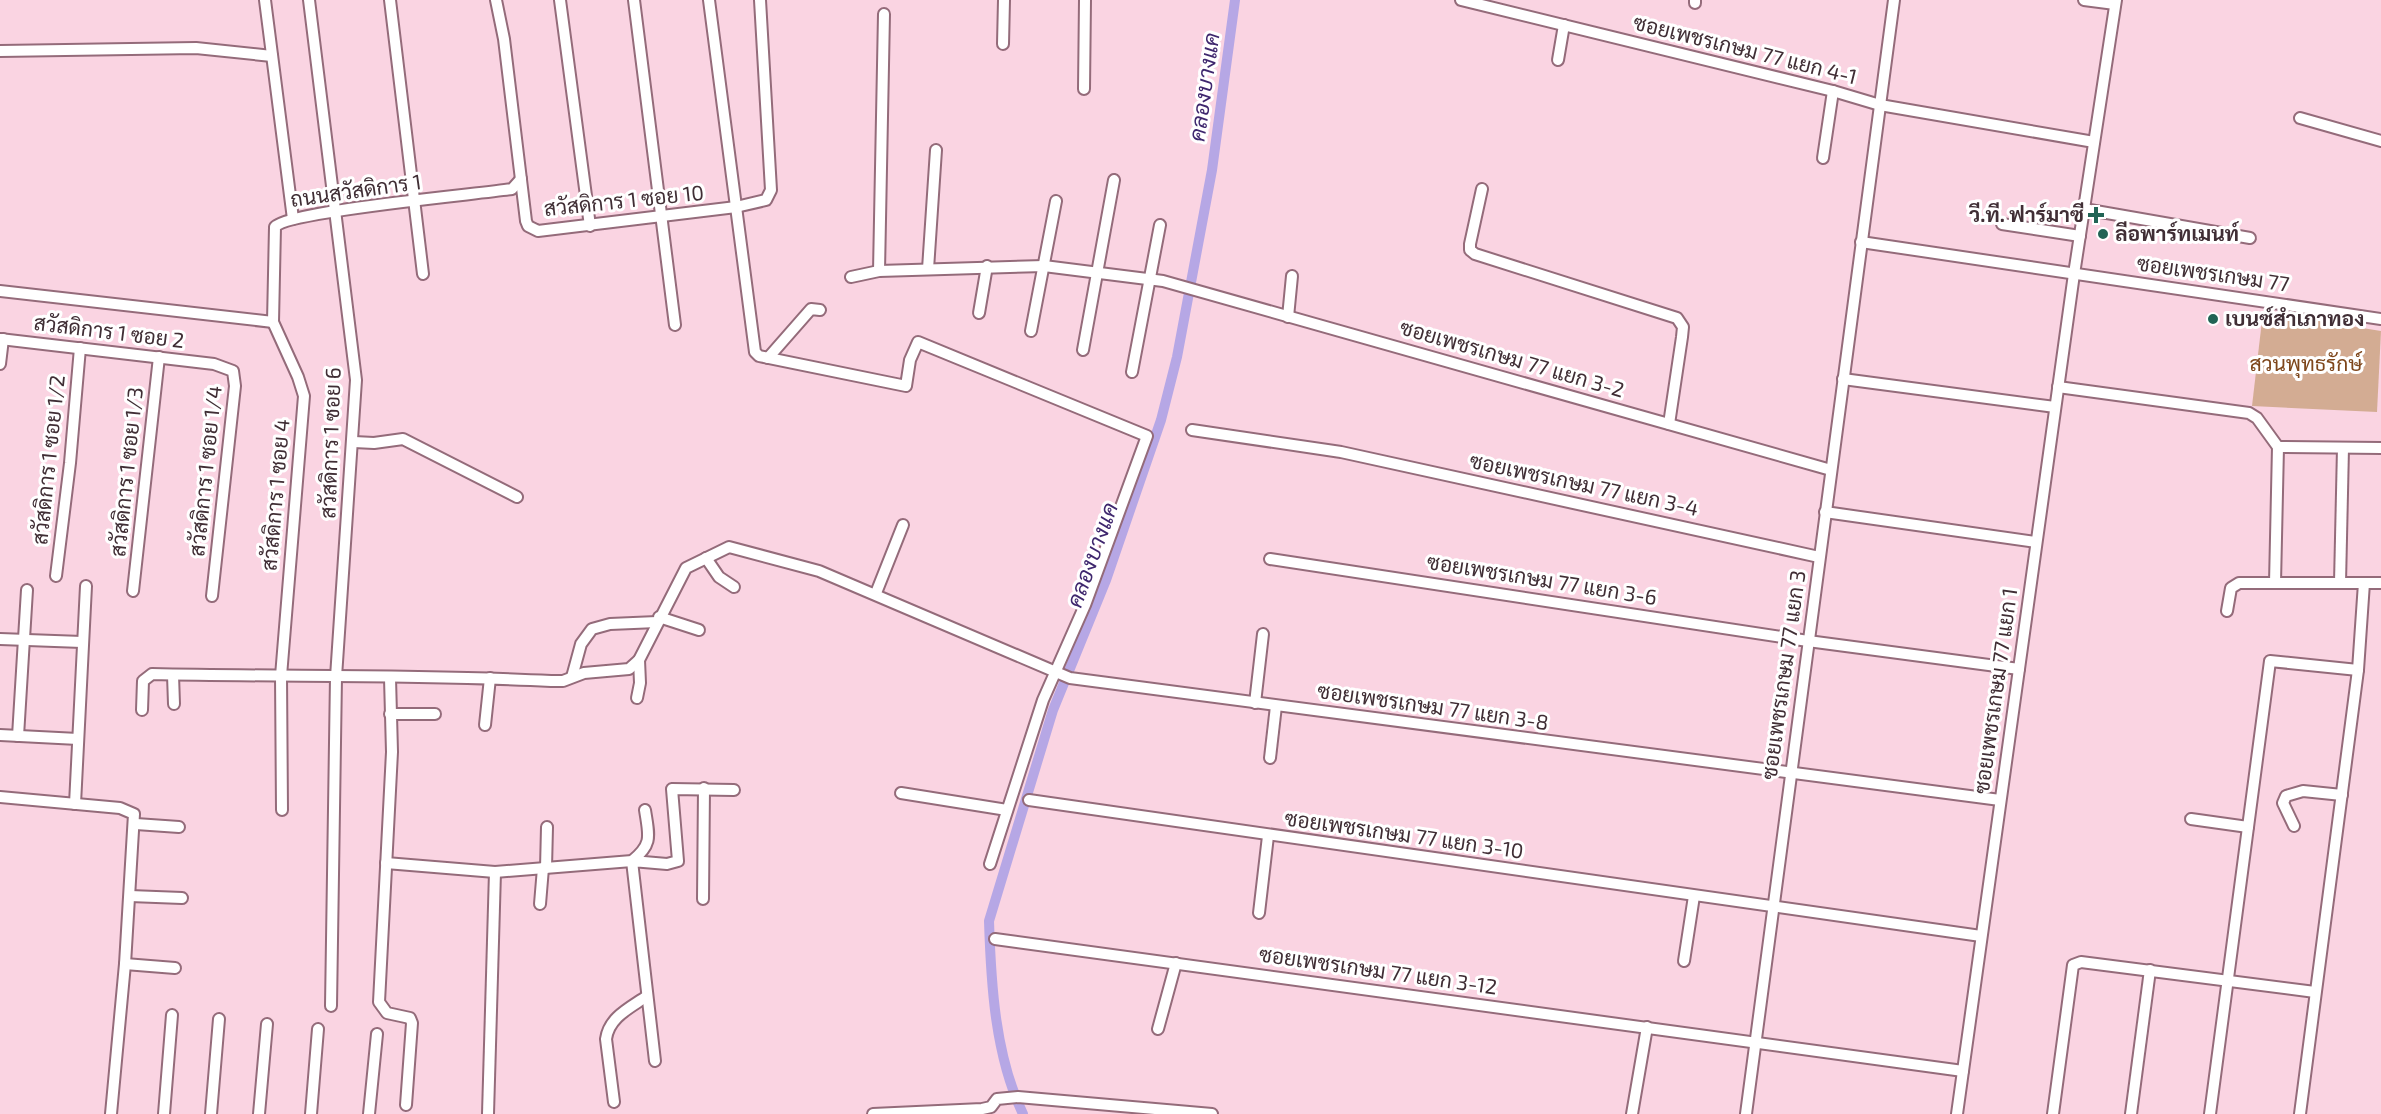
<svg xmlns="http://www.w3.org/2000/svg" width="2381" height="1114" font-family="'Exo 2',Sarabun,sans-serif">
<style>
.green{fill:#d3ac93}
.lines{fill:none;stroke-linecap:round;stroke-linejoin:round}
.canal{stroke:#b6a7e5;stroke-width:10}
.street-casing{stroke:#946b7a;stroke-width:14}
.street{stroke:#fff;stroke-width:10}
.poi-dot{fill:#216455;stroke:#fff;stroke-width:2}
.labels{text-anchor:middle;stroke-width:6;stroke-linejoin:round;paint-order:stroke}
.street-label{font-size:21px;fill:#402e35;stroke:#fff}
.poi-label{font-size:21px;font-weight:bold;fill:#402e35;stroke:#fff;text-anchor:start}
.park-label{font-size:21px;fill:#7e461b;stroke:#fff}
.water-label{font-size:22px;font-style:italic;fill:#3f276e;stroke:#fff}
</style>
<rect width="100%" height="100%" fill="#fad4e2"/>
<path class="green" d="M2263 312 2381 331 2377 412 2252 406Z"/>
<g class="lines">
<path class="canal" d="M1023 1114C995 1056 991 984 989 921L1053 710 1106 580 1161 420 1177 357 1212 170 1235 0"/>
<g class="street-casing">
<g id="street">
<path d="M265 0 293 219"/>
<path d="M309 0 356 380 336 677 331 1006"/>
<path d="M390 0 423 274"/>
<path d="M496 0 504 39 526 221 528 226 538 231 736 207 766 200 771 190 760 0"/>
<path d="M560 0 590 226"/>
<path d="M634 0 675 325"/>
<path d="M709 0 755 352 759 356 906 386 910 360 918 342 1147 436 1085 605 1043 700 990 864"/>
<path d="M1461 0 1833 91 1880 105 2094 142"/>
<path d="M2084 0 2115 4"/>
<path d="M1695 3V0"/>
<path d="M1003 44 1004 0"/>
<path d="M0 51 196 48 272 56"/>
<path d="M1558 60 1564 25"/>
<path d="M1084 89 1085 0"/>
<path d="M2300 118 2381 141"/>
<path d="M1823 158 1833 91"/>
<path d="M1482 189 1470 244V250L1475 254 1677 318 1683 327 1682 337 1669 424"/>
<path d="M2084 209 2250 238"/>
<path d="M2002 224 2080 236"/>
<path d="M1861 242 2381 319"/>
<path d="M928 269 936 150"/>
<path d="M879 271 884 14"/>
<path d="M851 277 879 271 1044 266 1163 281 1831 470"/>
<path d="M0 291 273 322"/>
<path d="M979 313 987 266"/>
<path d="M1288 317 1292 276"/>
<path d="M1031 331 1056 201"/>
<path d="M0 339 214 364 233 371 235 386 212 596"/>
<path d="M1083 350 1114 180"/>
<path d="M768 358 811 309 820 310"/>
<path d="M0 364 3 339"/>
<path d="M1132 372 1160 225"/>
<path d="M1843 379 2055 407"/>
<path d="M2058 387 2249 413 2257 418 2278 447"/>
<path d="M1192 430 1341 452 1819 557"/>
<path d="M354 442 374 443 403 439 517 497"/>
<path d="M2278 447 2381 448"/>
<path d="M1825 512 2036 542"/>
<path d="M706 558 719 577 734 587"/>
<path d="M1270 559 1808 641 2019 669"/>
<path d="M56 576 70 463 80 348"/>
<path d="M2275 583 2278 447"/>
<path d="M2340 583 2343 448"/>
<path d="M133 591 159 357"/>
<path d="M876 593 903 525"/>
<path d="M2227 611 2231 588 2239 583H2381"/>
<path d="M659 617 699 630"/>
<path d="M0 639 82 642"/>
<path d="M173 675 174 704"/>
<path d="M572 677 581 644 592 629 610 624 657 622"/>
<path d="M390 678 392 752 379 1002 387 1013 410 1018 412 1023 406 1105"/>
<path d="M637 698 640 683 639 660"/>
<path d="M1255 703 1263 634"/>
<path d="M142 710 143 681 152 674C285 677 418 674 551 681H563L584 673 629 669 639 660 686 568 729 547 819 571 1070 678 2000 800"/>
<path d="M390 714H435"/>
<path d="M485 725 490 678"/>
<path d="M0 735 78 739"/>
<path d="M18 736 27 590"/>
<path d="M1270 758 1276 706"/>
<path d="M901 793 1007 810"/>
<path d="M0 797 120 808 134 814 125 964 111 1114"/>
<path d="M1029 800 1981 936"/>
<path d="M75 804 86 586"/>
<path d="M282 810 281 676 304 396 298 377 273 322 275 227C287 211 480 194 512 189L521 179"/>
<path d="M2191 819 2248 827"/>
<path d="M136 824 179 827"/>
<path d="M2294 826 2283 803 2286 796 2303 791 2342 795"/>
<path d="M386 863 495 872 632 861C653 844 649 836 645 810"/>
<path d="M546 868 547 827"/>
<path d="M130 896 182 898"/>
<path d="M703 899 704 788"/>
<path d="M540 904 543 868"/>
<path d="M1259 913 1268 836"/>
<path d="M995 939 1963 1071"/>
<path d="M1684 961 1694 896"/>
<path d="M125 964 175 968"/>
<path d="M1158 1029 1176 963"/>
<path d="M655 1061 632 861 667 864 678 861 672 789 734 790"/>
<path d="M614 1102 606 1039C609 1017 630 1008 647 996"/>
<path d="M164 1114 172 1015"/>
<path d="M211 1114 219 1019"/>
<path d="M259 1114 267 1024"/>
<path d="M311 1114 318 1029"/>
<path d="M369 1114 377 1034"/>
<path d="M488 1114 495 872"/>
<path d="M873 1114 982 1109 991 1107 997 1099 1018 1097 1212 1114"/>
<path d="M1632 1114 1647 1027"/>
<path d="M1746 1114 1894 0"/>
<path d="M1957 1114 2074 274 2116 0"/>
<path d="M2053 1114 2073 965 2081 962 2315 992"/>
<path d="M2131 1114 2150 970"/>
<path d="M2210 1114 2270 661 2358 670"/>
<path d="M2300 1114 2358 670 2364 583"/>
</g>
</g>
<use href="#street" class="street"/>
</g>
<g class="poi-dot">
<path d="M2093 206h6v6h6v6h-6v6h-6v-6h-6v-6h6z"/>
<circle cx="2103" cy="234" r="6"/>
<circle cx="2213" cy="319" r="6"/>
</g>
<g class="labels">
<g class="street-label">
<text transform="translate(1745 50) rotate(14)" y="7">ซอยเพชรเกษม 77 แยก 4-1</text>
<text transform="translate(356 191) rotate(-8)" y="7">ถนนสวัสดิการ 1</text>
<text transform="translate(624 201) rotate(-6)" y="7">สวัสดิการ 1 ซอย 10</text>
<text transform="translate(2213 274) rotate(8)" y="7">ซอยเพชรเกษม 77</text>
<text transform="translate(109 332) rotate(7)" y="7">สวัสดิการ 1 ซอย 2</text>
<text transform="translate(1512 359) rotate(16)" y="7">ซอยเพชรเกษม 77 แยก 3-2</text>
<text transform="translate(331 443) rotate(-88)" y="7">สวัสดิการ 1 ซอย 6</text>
<text transform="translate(49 460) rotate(-84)" y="7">สวัสดิการ 1 ซอย 1/2</text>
<text transform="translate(206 471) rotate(-84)" y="7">สวัสดิการ 1 ซอย 1/4</text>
<text transform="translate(127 472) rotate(-84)" y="7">สวัสดิการ 1 ซอย 1/3</text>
<text transform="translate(1584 485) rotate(12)" y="7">ซอยเพชรเกษม 77 แยก 3-4</text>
<text transform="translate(276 495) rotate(-85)" y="7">สวัสดิการ 1 ซอย 4</text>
<text transform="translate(1542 580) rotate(9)" y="7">ซอยเพชรเกษม 77 แยก 3-6</text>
<text transform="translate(1784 675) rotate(-82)" y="7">ซอยเพชรเกษม 77 แยก 3</text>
<text transform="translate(1996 691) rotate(-82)" y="7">ซอยเพชรเกษม 77 แยก 1</text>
<text transform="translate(1433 707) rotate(8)" y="7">ซอยเพชรเกษม 77 แยก 3-8</text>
<text transform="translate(1404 835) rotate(8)" y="7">ซอยเพชรเกษม 77 แยก 3-10</text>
<text transform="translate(1378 971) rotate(8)" y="7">ซอยเพชรเกษม 77 แยก 3-12</text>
</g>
<g class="poi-label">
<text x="2084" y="222" text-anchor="end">วี.ที. ฟาร์มาซี</text>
<text x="2115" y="241">ลีอพาร์ทเมนท์</text>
<text x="2225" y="326">เบนซ์สำเภาทอง</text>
</g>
<g class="park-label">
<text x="2306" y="371">สวนพุทธรักษ์</text>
</g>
<g class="water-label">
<text transform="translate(1204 87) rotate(-82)" y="8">คลองบางแค</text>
<text transform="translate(1092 555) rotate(-70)" y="8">คลองบางแค</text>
</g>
</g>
</svg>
